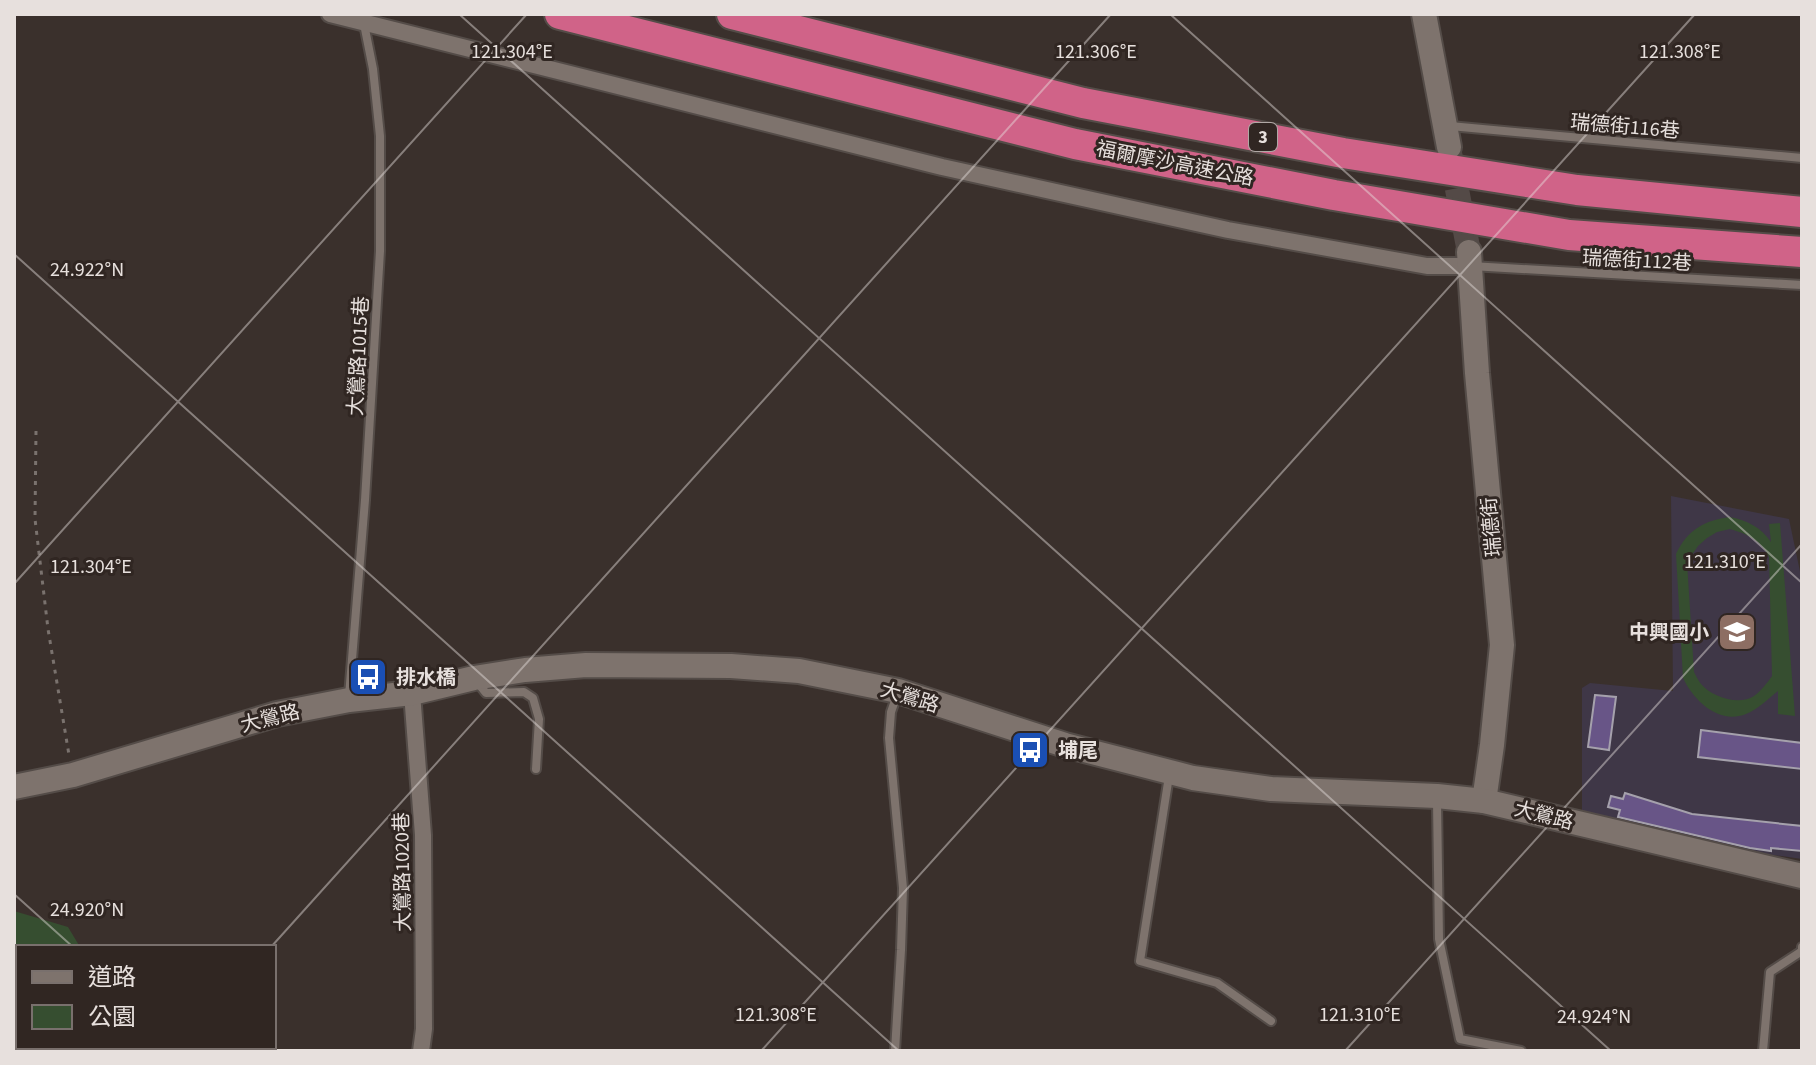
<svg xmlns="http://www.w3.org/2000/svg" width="1816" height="1065" font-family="'Source Sans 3','Noto Sans TC',sans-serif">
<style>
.education{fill:#3f3747}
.green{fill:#364e30;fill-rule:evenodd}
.building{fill:#685587;stroke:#a5a1ac;stroke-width:2}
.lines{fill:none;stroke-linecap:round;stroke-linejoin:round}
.secondary-tunnel{stroke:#544a47;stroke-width:24;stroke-dasharray:24 12;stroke-linecap:butt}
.lane-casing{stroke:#544c48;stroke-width:12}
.street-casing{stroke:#544c48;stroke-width:20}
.secondary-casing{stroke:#544c48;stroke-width:28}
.highway-casing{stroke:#544c48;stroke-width:34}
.path{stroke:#7a726e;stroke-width:3;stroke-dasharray:4 6;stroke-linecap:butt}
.lane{stroke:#7e736d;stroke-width:8}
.street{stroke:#7e736d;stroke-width:16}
.secondary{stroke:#7e736d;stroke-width:24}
.highway{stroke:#d06388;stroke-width:30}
.ticks{fill:none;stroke:#e7e0dd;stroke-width:2;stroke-opacity:0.45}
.labels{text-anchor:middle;stroke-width:6;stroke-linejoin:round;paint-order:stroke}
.shield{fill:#302622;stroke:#b0a8a5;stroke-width:2}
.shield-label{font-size:18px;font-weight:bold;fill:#e7e0dd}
.street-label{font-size:20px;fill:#e7e0dd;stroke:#302622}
.poi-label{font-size:20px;font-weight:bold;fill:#e7e0dd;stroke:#302622;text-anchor:start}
.ticks-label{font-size:20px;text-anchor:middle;fill:#e7e0dd;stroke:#302622;stroke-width:6;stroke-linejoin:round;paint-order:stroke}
</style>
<rect width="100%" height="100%" fill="#3a302c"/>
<path class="education" d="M1671 496 1789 519 1802 581V859L1689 843 1582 811V688L1590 683 1673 691Z"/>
<g class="green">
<path d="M1730 517C1749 521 1760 527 1771 542L1769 524 1780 523 1795 716 1778 714V691C1768 699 1758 709 1746 714 1719 725 1694 701 1683 678L1676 554C1687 530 1705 520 1730 517ZM1730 529C1747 534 1761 540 1769 557L1772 676C1767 683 1761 691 1754 696 1739 706 1712 697 1701 684 1698 680 1696 676 1694 672L1687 562 1698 546 1707 538 1717 532Z"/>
<path d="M14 911 68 927 80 947H18V1016L14 1014Z"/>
</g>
<g class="building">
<path d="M1595 695 1616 697 1609 750 1588 747Z"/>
<path d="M1701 730 1802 743V769L1698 757Z"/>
<path d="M1625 793 1692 814 1802 826V851L1771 848V851L1750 848 1618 817 1620 810 1608 807 1611 796 1623 799Z"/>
</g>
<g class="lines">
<path class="secondary-tunnel" d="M1450 153 1469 252"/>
<g class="lane-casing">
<g id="lane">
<path d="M1450 126 1802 158"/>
<path d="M1471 266 1802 285"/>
<path d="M477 682 486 693 524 692 533 698 539 719 536 769"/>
<path d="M349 696 365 500 380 251V136L373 69 364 24"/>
<path d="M1169 776 1140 961 1217 983 1271 1021"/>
<path d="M1437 801 1439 939 1460 1039 1521 1051"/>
<path d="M895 1051 901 950 903 888 889 738 891 712 898 692"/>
<path d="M1763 1051 1770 972 1802 951V947"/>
</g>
</g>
<g class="street-casing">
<g id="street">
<path d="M330 14 942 167 1228 230 1427 266H1470"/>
<path d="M412 693 423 835 424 1029 421 1051"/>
</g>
</g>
<g class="secondary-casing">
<g id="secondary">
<path d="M1424 14 1449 147"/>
<path d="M1469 252 1477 373 1502 645 1492 745 1484 801"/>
<path d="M14 787 73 775 277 714 349 700 412 693 474 678 525 670 586 665 731 666 799 671 898 691 1065 745 1193 778 1271 789 1437 796 1484 801 1802 876"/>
</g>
</g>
<g class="highway-casing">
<g id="highway">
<path d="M560 14 1075 144 1334 195 1569 235 1802 252"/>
<path d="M732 14 1083 103 1343 153 1577 190 1802 212"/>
</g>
</g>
<g class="path">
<path d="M36 431 35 519 48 629 69 755"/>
<path d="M14 1041 18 1042"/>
<path d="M32 1047 57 1051"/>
</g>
<use href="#lane" class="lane"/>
<use href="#street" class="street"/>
<use href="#secondary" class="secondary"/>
<use href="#highway" class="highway"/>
</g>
<path class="ticks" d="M459 14 1611 1051M1170 14 1802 583M14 254 899 1051M14 584 527 14M14 894 73 947M271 947 1111 14M184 1047 188 1051M177 1051 181 1047M761 1051 1695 14M1345 1051 1802 544"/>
<defs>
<g id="school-square" transform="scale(2)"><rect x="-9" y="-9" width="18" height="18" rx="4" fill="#8d6e63" stroke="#302622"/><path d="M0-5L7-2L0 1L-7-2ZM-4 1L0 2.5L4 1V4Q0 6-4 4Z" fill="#fff"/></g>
<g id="bus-square" transform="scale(2)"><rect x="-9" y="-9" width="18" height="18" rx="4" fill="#1a4fb4" stroke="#302622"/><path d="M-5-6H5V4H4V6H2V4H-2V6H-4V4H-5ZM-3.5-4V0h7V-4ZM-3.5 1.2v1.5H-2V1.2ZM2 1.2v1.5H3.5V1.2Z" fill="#fff"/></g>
</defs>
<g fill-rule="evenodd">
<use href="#school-square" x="1737" y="632"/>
<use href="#bus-square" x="368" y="677"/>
<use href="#bus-square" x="1030" y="750"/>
</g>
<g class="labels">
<rect class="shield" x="1249" y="123" width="28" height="28" rx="6"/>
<g class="shield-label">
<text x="1263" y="143">3</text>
</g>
<g class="street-label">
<text transform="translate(1625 126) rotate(5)" y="7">瑞德街116巷</text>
<text transform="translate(1175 163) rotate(11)" y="7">福爾摩沙高速公路</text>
<text transform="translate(1637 260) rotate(3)" y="7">瑞德街112巷</text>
<text transform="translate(358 356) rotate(-87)" y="7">大鶯路1015巷</text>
<text transform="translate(1491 527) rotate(-95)" y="7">瑞德街</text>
<text transform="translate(910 697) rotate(17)" y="7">大鶯路</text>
<text transform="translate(270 718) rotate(-14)" y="7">大鶯路</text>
<text transform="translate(1544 815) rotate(14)" y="7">大鶯路</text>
<text transform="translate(402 872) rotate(-91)" y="7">大鶯路1020巷</text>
</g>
<g class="poi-label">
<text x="1709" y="639" text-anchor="end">中興國小</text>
<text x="396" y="684">排水橋</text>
<text x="1058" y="757">埔尾</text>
</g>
</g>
<g class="ticks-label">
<text x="512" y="58">121.304°E</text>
<text x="1096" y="58">121.306°E</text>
<text x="1680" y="58">121.308°E</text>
<text x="87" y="276">24.922°N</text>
<text x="1725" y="568">121.310°E</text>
<text x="91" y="573">121.304°E</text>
<text x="87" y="916">24.920°N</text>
<text x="776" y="1021">121.308°E</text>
<text x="1360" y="1021">121.310°E</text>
<text x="1594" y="1023">24.924°N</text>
</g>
<rect width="1816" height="1065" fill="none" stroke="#e7e0dd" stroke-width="32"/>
<rect x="16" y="945" width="260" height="104" fill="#302622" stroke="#79706d" stroke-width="2"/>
<rect x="32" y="971" width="40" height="12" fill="#7e736d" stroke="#79706d" stroke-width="2"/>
<text x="88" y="985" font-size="24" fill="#e7e0dd">道路</text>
<rect x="32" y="1005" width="40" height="24" fill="#364e30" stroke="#79706d" stroke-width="2"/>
<text x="88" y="1025" font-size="24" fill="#e7e0dd">公園</text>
</svg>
